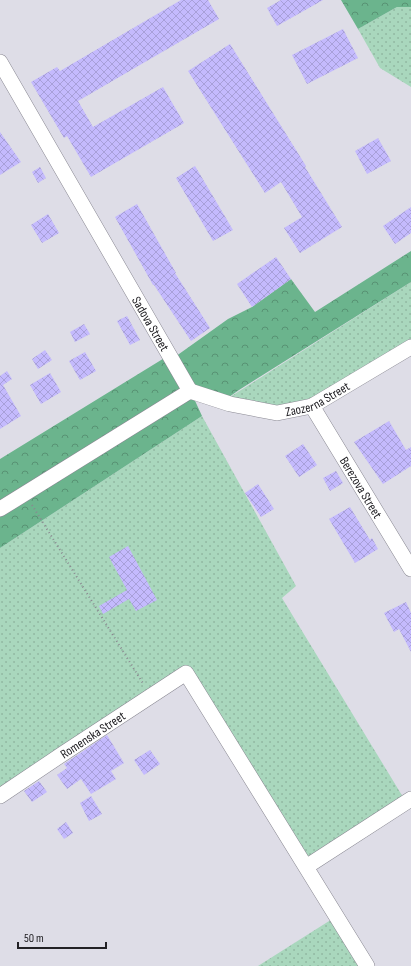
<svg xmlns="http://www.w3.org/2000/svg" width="411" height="966" font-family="'Sofia Sans Condensed',sans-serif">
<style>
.grass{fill:url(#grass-dots)}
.forest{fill:url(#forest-crowns)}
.building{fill:url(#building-cross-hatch)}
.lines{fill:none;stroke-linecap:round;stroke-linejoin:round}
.minor-casing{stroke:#8a8993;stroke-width:16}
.path{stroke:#8a8990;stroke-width:2;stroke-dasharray:1 3;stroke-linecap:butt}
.minor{stroke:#fff;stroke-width:15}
.labels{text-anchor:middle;stroke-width:4;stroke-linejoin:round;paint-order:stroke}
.street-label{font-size:13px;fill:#222125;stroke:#dedde7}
</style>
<defs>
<pattern id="grass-dots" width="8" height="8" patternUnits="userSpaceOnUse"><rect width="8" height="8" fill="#a9d7bd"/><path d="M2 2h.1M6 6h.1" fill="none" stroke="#91b8a2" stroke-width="1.8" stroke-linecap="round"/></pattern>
<pattern id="forest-crowns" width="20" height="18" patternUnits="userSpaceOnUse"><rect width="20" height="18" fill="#6bb48d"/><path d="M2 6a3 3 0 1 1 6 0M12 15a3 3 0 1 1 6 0" fill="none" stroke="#589273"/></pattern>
<pattern id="building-cross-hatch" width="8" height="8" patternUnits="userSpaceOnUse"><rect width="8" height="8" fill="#c4bafd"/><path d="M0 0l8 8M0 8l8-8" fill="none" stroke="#a8a0d9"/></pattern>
</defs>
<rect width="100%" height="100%" fill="#dedde7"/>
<g class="grass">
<path d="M397 7H411V87L380 68 358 29Z"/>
<path d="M411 282V347L312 406 277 413 222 402Z"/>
<path d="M202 416 296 586 282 598 406 802 309 865 186 673 0 790V548Z"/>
<path d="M337 916 367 966H258Z"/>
</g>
<g class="forest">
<path d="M341 0H411V7H397L358 29Z"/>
<path d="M411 251V282L239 390 222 402 191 392 202 416 0 548V459L166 357 172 359 228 319 252 307 291 279 315 312Z"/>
</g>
<g class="building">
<path d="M181 0H208L219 19 78 101 93 127 163 87 184 123 91 177 67 136 64 138 31 82 57 67 60 71Z"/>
<path d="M281 0H323L277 26 267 8Z"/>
<path d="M343 29 358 58 307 84 292 55Z"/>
<path d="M230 44 306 166 305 167 342 227 300 253 284 228 302 217 281 182 265 193 188 71Z"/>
<path d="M0 132 21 162 0 175Z"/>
<path d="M378 138 391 161 367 174 355 151Z"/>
<path d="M195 166 233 230 213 241 176 178Z"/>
<path d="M40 167 46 178 38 183 32 172Z"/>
<path d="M137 204 176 273H175L210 328 191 341 154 285H153L115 217Z"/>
<path d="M411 207V233L395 244 383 226Z"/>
<path d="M48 214 59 233 42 243 31 225Z"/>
<path d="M276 257 291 279 252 307 237 284Z"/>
<path d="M127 316 140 340 130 345 117 321Z"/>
<path d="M84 324 90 334 75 342 70 332Z"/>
<path d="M45 350 52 360 38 369 32 359Z"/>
<path d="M85 352 96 371 80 380 69 361Z"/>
<path d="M7 371 12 379 3 385 21 416 0 429V376Z"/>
<path d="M50 373 61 392 41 404 30 385Z"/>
<path d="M389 421 406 450 411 447V466L383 484 354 442Z"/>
<path d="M303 444 317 465 299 477 285 456Z"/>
<path d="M336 471 343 483 330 491 323 478Z"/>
<path d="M258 484 274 509 261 517 245 493Z"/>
<path d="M350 507 370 540 372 538 378 549 355 563 329 519Z"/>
<path d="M128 546 157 600 136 611 129 599 103 614 99 606 127 590 109 557Z"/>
<path d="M406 602 411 613V652L399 629 394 632 384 613Z"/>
<path d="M107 735 124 763 111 771 116 779 91 794 81 779 67 789 57 775 67 768 64 764Z"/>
<path d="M150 750 160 764 144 775 134 760Z"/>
<path d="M39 781 47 792 32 802 24 791Z"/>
<path d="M91 796 102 814 89 821 80 803Z"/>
<path d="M66 822 73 833 64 839 57 829Z"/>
</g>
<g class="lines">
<g class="minor-casing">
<g id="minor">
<path id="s1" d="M0 62 190 391"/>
<path id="s2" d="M190 391 230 404 277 413 312 406 411 347"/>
<path id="s3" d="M312 406 411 569"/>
<path d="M0 509 190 391"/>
<path id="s4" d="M0 796 64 753 186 673 367 966"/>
<path d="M309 865 411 799"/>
</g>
</g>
<path class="path" d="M32 505 144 685"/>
<use href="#minor" class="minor"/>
</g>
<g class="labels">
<g class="street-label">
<text dy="5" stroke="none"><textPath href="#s1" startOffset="302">Sadova Street</textPath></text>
<text dy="5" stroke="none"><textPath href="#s2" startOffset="133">Zaozerna Street</textPath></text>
<text dy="5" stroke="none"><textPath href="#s3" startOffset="95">Berezova Street</textPath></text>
<text dy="5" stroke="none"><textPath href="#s4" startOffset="111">Romenska Street</textPath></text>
</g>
</g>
<path d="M18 942v6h88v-6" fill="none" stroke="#222125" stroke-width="2"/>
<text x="24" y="942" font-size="12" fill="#222125" stroke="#dedde7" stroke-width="3" paint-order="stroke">50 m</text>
</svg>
